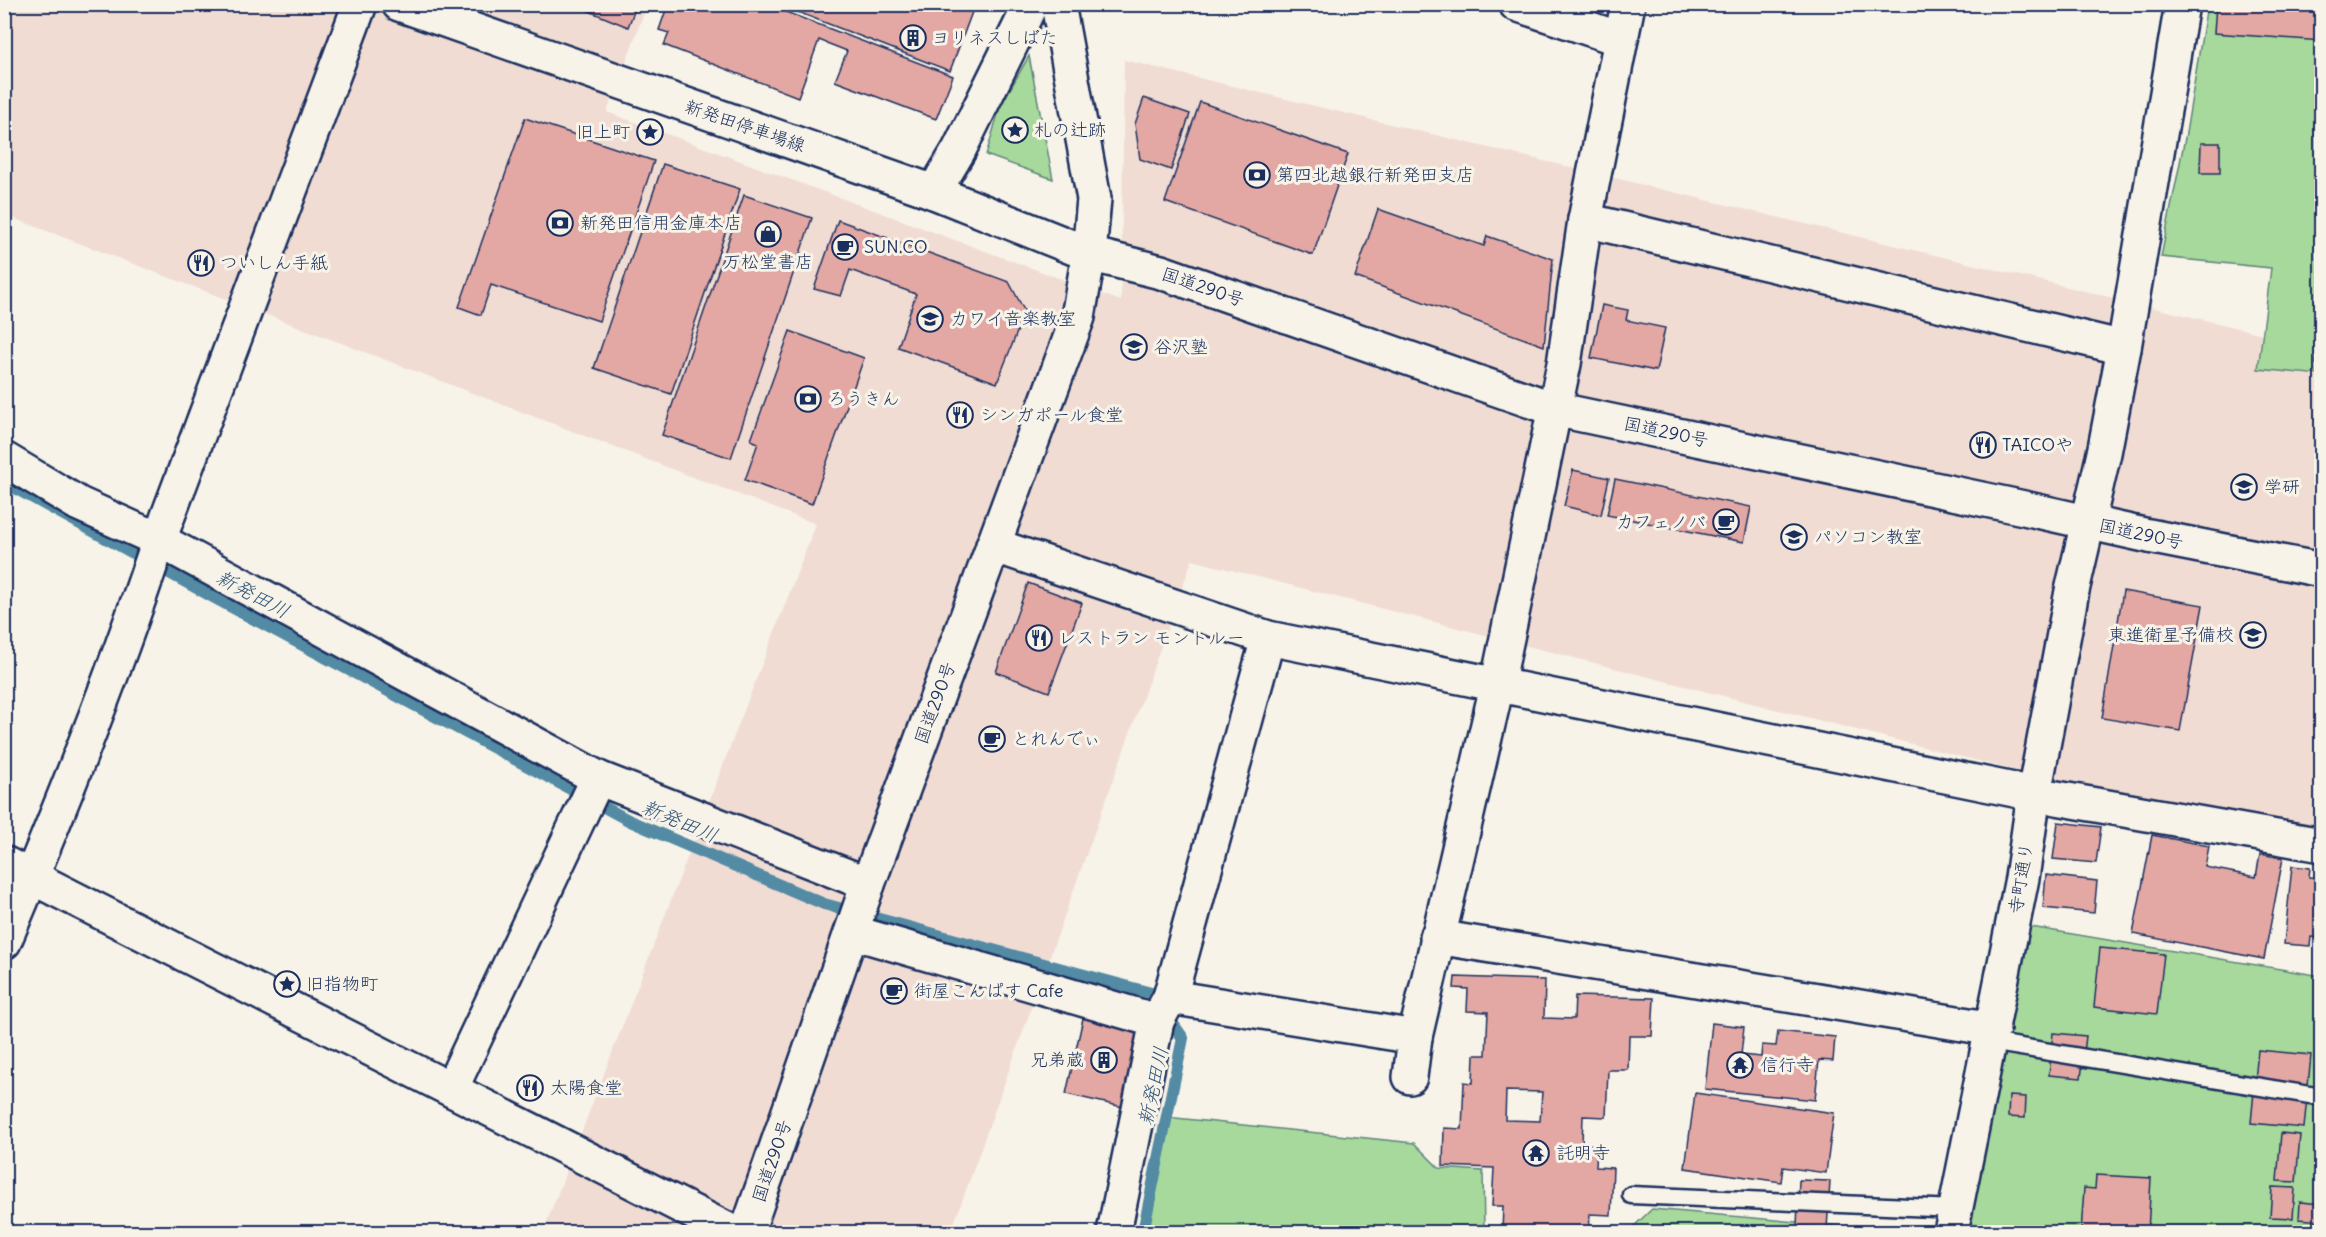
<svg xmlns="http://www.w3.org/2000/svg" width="2326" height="1237" font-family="Delius,'Klee One',sans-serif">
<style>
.built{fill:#f1dcd3}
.green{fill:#a6d99b;stroke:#60847c;stroke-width:1.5}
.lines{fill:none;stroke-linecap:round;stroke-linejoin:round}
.stream{stroke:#528aa4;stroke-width:12}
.building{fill:#e3a8a3;stroke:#1b2f5e;stroke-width:1.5;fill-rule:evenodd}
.service-casing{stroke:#1b2f5e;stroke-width:21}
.minor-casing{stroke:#1b2f5e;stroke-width:38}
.tertiary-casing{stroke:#1b2f5e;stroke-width:38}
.primary-casing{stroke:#1b2f5e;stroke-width:38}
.trunk-casing{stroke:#1b2f5e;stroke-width:38}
.service{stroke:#f7f3e8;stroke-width:16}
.minor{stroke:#f7f3e8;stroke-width:33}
.tertiary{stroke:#f7f3e8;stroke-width:33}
.primary{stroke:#f7f3e8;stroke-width:33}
.trunk{stroke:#f7f3e8;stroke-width:33}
.labels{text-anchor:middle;stroke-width:6;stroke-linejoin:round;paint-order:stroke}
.poi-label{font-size:18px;fill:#1b2f5e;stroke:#f7f3e8;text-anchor:start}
.street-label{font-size:18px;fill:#1b2f5e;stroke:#f7f3e8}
.water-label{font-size:20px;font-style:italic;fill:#32557b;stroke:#f7f3e8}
</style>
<rect width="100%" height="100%" fill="#f7f3e8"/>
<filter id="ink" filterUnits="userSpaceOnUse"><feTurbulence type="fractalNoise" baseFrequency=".0167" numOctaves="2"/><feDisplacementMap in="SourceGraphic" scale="12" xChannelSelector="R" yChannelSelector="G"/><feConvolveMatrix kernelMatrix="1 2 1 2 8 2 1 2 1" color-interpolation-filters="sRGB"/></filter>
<g filter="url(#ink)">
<path class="built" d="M4 5H647L607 112 1121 301 1124 60 2321 348V833L2056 781 1192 560 951 1232H543L816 524 5 215Z"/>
<g class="green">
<path d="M2207 5H2321V375L2258 369 2271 268 2161 257 2186 133Z"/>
<path d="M1029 56 1053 179 986 155 1000 107Z"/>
<path d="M2013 924 2321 976V1232H1953Z"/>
<path d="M1166 1117 1414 1143 1439 1168 1483 1171 1484 1232H1143Z"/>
<path d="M1652 1209 1887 1230V1232H1628Z"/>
</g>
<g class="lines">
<path class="stream" d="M4 482 213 597 630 821 824 904 1151 993 1183 1038 1143 1232"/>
</g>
<g class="building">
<path d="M572 4H637L628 27Z"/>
<path d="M668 4H765L953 76 936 119 835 81 847 51 819 40 798 97 664 45 669 33 659 30Z"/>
<path d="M777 4H975L950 71Z"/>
<path d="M2216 4H2322V41L2214 33Z"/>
<path d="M1144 98 1190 114 1171 170 1140 159 1135 124Z"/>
<path d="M1200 102 1348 154 1313 255 1165 202Z"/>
<path d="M525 118 654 161 599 321 491 285 481 315 459 307Z"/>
<path d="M2201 143H2220V173H2200Z"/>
<path d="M663 164 740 189 671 394 594 368Z"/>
<path d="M744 195 812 218 731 458 662 435Z"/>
<path d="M1378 209 1484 246 1487 236 1553 259 1544 346 1355 277Z"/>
<path d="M838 220 1009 282 1025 312 997 383 898 347 916 294 850 270 841 296 814 289Z"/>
<path d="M1602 305 1628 310 1626 320 1665 328 1656 371 1591 358Z"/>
<path d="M2318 328H2322V365L2316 364Z"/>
<path d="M790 331 864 358 812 504 745 480 758 443 751 440Z"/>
<path d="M1573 470 1609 478 1601 515 1564 506Z"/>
<path d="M1615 479 1751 507 1744 542 1607 515Z"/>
<path d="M1028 583 1082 603 1049 692 996 672Z"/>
<path d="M2123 591 2203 605 2180 731 2102 718Z"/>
<path d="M2058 822 2101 827 2096 863 2053 859Z"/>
<path d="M2152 835 2209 846 2205 867 2256 877 2260 854 2283 858 2264 959 2133 934Z"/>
<path d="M2292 866 2310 868 2309 877 2322 878V938L2311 937 2310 946 2284 944Z"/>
<path d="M2046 875 2097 881 2094 913 2043 908Z"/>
<path d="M2100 948 2164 954 2157 1014 2094 1007Z"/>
<path d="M1455 977 1545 980 1544 1018 1574 1019 1575 996 1654 998 1652 1036H1629L1628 1070H1608L1606 1117 1583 1116 1582 1144 1597 1145 1596 1167 1613 1168 1611 1215 1590 1214 1589 1232H1502L1503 1206H1492L1494 1168 1443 1166 1444 1128 1462 1129 1464 1082 1473 1083 1474 1055H1486L1488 1012 1467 1011 1468 989 1454 988ZM1506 1091 1542 1092 1540 1121 1505 1120Z"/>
<path d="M1084 1014 1142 1027 1123 1107 1066 1094Z"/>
<path d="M1712 1023 1744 1027 1741 1055 1761 1057 1762 1045 1776 1046 1778 1031 1835 1037 1833 1061 1819 1060 1815 1100 1705 1089Z"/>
<path d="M2053 1033 2086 1036 2081 1078 2049 1075Z"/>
<path d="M2258 1050 2311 1055 2304 1128 2251 1123Z"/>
<path d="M1695 1093 1834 1113 1826 1173 1783 1167 1781 1182 1685 1168Z"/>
<path d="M2009 1096 2026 1097 2025 1118 2008 1117Z"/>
<path d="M2281 1133 2300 1135 2296 1182 2277 1181Z"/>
<path d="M2096 1175 2151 1178 2148 1232H2081L2084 1188 2095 1189Z"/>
<path d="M1799 1180 1830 1181 1827 1229 1797 1226Z"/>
<path d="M2272 1187 2295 1188 2293 1218 2270 1217Z"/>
<path d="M2300 1202 2322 1204V1221L2299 1219Z"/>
</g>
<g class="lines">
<g class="service-casing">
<g id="service">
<path d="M1990 1042 2322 1097"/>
<path d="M1631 1195 1956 1209"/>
</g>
</g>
<g class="minor-casing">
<g id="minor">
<path d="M1516 4 1620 39"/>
<path d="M934 192 959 150 1031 4"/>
<path d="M1585 220 2124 348"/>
<path d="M4 459 79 504 159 540 598 778 868 884"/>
<path d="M993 545 1268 638 2034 794 2322 845"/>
<path d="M4 863 732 1232"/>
<path d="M852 932 1157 1021 1114 1232"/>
<path d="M1437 937 1993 1029"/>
<path d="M4 942C60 810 114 676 159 540L360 4"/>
<path d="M1170 997 1415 1037"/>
<path d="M1157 1021 1170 997 1268 638"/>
<path d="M1410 1077 1415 1037 1497 686 1564 364 1585 220 1628 4"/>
<path d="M451 1089 598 778"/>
<path d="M1951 1232 2022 878 2034 794 2072 591 2104 453 2124 348 2182 4"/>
</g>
</g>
<g class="tertiary-casing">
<path id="tertiary" d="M1058 4 1094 199 1089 254"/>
</g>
<g class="primary-casing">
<path id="primary" d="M399 4 934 192 1089 254"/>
</g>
<g class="trunk-casing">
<path id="trunk" d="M747 1232 868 884 1078 317 1089 254 1161 272 1554 409 2024 508 2149 536 2322 570"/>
</g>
<use href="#service" class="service"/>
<use href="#minor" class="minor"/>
<use href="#tertiary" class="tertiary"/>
<use href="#primary" class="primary"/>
<use href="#trunk" class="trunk"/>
</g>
</g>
<defs>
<g id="building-ring" transform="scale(1.35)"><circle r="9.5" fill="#f7f3e8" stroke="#1b2f5e" stroke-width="1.5"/><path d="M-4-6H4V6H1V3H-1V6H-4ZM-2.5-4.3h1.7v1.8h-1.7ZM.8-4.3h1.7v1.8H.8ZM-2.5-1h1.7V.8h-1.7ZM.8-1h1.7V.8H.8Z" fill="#1b2f5e"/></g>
<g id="sight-ring" transform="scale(1.35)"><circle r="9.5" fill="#f7f3e8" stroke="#1b2f5e" stroke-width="1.5"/><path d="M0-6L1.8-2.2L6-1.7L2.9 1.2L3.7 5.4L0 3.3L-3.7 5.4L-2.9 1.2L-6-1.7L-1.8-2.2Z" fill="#1b2f5e"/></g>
<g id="bank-ring" transform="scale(1.35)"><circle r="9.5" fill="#f7f3e8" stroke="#1b2f5e" stroke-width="1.5"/><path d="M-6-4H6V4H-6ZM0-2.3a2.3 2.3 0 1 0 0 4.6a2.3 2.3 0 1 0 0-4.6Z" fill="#1b2f5e"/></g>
<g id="shop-ring" transform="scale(1.35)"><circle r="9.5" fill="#f7f3e8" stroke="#1b2f5e" stroke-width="1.5"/><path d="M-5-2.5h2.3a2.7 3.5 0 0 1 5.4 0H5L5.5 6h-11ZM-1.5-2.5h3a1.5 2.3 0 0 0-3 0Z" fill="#1b2f5e"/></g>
<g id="cafe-ring" transform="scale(1.35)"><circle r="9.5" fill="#f7f3e8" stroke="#1b2f5e" stroke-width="1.5"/><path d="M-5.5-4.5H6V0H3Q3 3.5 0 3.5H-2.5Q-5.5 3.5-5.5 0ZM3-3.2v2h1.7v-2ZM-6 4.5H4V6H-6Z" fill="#1b2f5e"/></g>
<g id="restaurant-ring" transform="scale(1.35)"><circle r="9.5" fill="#f7f3e8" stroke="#1b2f5e" stroke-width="1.5"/><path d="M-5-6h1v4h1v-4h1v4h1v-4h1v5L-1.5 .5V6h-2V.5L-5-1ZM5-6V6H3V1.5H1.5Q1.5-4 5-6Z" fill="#1b2f5e"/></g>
<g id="school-ring" transform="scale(1.35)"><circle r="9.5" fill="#f7f3e8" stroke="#1b2f5e" stroke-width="1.5"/><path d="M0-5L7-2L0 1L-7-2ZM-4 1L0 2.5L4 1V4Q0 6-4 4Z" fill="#1b2f5e"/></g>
<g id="temple-ring" transform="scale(1.35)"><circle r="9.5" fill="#f7f3e8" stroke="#1b2f5e" stroke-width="1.5"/><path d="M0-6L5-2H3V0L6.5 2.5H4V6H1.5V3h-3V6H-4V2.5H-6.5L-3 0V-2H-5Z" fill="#1b2f5e"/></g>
</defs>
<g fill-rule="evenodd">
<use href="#building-ring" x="913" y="38"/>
<use href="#sight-ring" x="1015" y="130"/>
<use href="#sight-ring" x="650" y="132"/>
<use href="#bank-ring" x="1257" y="175"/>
<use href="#bank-ring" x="560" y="223"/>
<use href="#shop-ring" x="768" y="234"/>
<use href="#cafe-ring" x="845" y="247"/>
<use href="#restaurant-ring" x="201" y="263"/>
<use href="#school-ring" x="930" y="319"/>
<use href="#school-ring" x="1134" y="347"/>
<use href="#bank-ring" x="808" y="399"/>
<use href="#restaurant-ring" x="960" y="415"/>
<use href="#restaurant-ring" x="1983" y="445"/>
<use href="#school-ring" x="2244" y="487"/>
<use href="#cafe-ring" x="1726" y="522"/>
<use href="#school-ring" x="1794" y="537"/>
<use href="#school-ring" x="2253" y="635"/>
<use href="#restaurant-ring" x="1039" y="638"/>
<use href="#cafe-ring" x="992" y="739"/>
<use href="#sight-ring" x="287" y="984"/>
<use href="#cafe-ring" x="894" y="991"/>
<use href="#building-ring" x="1104" y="1060"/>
<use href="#temple-ring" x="1740" y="1065"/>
<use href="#restaurant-ring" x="530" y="1088"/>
<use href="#temple-ring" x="1536" y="1153"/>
</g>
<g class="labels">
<g class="poi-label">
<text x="932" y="44">ヨリネスしばた</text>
<text x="1034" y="136">札の辻跡</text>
<text x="630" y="138" text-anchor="end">旧上町</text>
<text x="1276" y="181">第四北越銀行新発田支店</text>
<text x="580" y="229">新発田信用金庫本店</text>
<text x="864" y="253">SUN.CO</text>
<text x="768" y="268" text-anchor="middle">万松堂書店</text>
<text x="220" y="269">ついしん手紙</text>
<text x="950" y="325">カワイ音楽教室</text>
<text x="1154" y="353">谷沢塾</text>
<text x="828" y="405">ろうきん</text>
<text x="980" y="421">シンガポール食堂</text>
<text x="2002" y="451">TAICOや</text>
<text x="2264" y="493">学研</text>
<text x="1706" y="528" text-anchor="end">カフェノバ</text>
<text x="1814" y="543">パソコン教室</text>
<text x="2234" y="641" text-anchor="end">東進衛星予備校</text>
<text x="1058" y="644">レストラン モントルー</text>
<text x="1012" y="745">とれんでぃ</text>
<text x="306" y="990">旧指物町</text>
<text x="914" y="997">街屋こんぱす Cafe</text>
<text x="1084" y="1066" text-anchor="end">兄弟蔵</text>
<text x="1760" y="1071">信行寺</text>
<text x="550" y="1094">太陽食堂</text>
<text x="1556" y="1159">託明寺</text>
</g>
<g class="street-label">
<text transform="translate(745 126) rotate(19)" y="6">新発田停車場線</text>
<text transform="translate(1203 287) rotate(19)" y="6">国道290号</text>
<text transform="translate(1666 432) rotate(12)" y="6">国道290号</text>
<text transform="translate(2141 534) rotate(12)" y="6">国道290号</text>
<text transform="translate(935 703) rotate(-70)" y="6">国道290号</text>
<text transform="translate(2021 878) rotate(-81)" y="6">寺町通り</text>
<text transform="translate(772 1161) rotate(-71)" y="6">国道290号</text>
</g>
<g class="water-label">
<text transform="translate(253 594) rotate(28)" y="7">新発田川</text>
<text transform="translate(680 821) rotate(23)" y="7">新発田川</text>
<text transform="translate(1153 1086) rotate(-78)" y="7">新発田川</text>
</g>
</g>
<rect width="2326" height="1237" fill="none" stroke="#f7f3e8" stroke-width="24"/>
<rect x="12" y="12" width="2302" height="1213" fill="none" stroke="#1b2f5e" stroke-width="2" filter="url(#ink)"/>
</svg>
